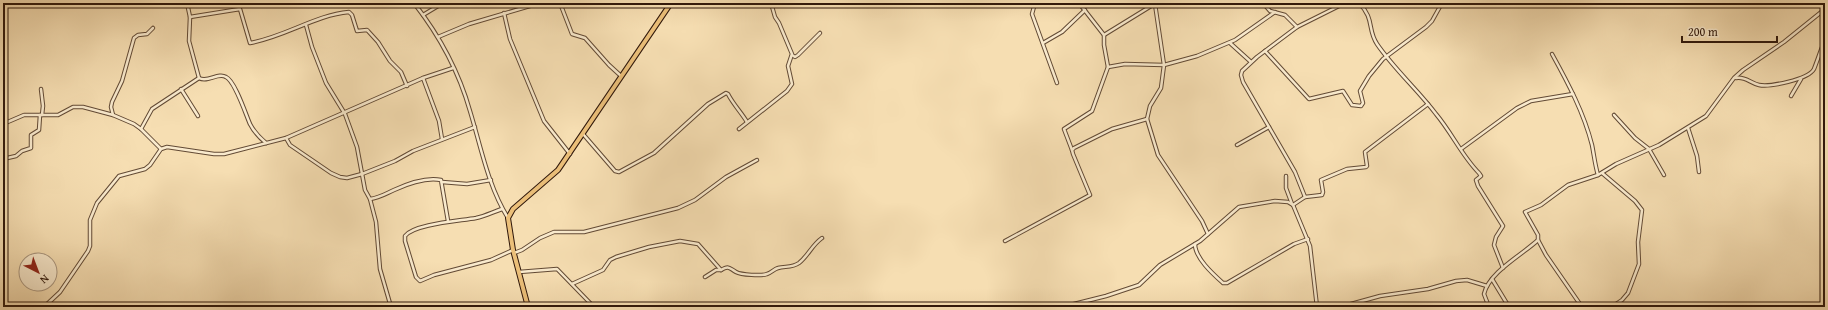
<svg xmlns="http://www.w3.org/2000/svg" width="1828" height="310" font-family="'Gentium Book Plus',serif">
<style>
.lines{fill:none;stroke-linecap:round;stroke-linejoin:round}
.minor-casing{stroke:#624a35;stroke-width:4.5}
.primary-casing{stroke:#30180b;stroke-width:6}
.minor{stroke:#f9eacd;stroke-width:2.5}
.primary{stroke:#ebbf79;stroke-width:4}
</style>
<rect width="100%" height="100%" fill="#f6deb2"/>
<filter id="stains"><feTurbulence type="fractalNoise" baseFrequency=".005" numOctaves="4"/><feColorMatrix values="0 0 0 0 .2 0 0 0 0 .09 0 0 0 0 .02 0 0 0 .5 -.17"/></filter>
<radialGradient id="worn" r=".72"><stop offset=".6" stop-color="#630" stop-opacity="0"/><stop offset="1" stop-color="#630" stop-opacity=".3"/></radialGradient>
<g class="lines">
<g class="minor-casing">
<g id="minor">
<path d="M187 3 190 17 189 41 199 78C208 83 218 72 226 77 235 81 246 115 250 124 254 132 260 138 266 143"/>
<path d="M414 3C439 35 459 72 470 111 481 147 488 186 508 218"/>
<path d="M560 3 572 34 585 38 609 65 621 76"/>
<path d="M1035 3 1032 14 1057 83"/>
<path d="M1263 3 1270 11 1285 15 1297 27"/>
<path d="M1359 3C1375 19 1367 29 1377 44 1394 69 1418 90 1436 114 1452 133 1462 156 1479 173L1481 176 1476 180 1478 186 1503 226 1496 237 1494 245 1503 268"/>
<path d="M1819 3 1825 6"/>
<path d="M1155 4 1164 65 1161 88 1150 106 1147 119 1158 155 1202 221 1208 234"/>
<path d="M504 13 510 39 544 121 570 154"/>
<path d="M423 15 443 3"/>
<path d="M190 17 240 9 250 43C285 37 315 15 349 12L352 15 357 31 367 30 368 31 378 42 390 61 401 72 407 86"/>
<path d="M306 25 312 47 326 83 345 114 357 147 365 190 370 199 376 222 380 269 391 307"/>
<path d="M1104 35 1156 3"/>
<path d="M438 37 469 24 540 3"/>
<path d="M1043 43 1062 32 1085 10"/>
<path d="M1230 43 1251 62"/>
<path d="M1265 51 1309 99 1343 91 1352 105 1361 106 1363 103 1360 91 1369 76 1383 59 1426 27 1432 21 1442 3"/>
<path d="M1552 54C1568 83 1584 113 1592 145 1594 155 1595 165 1598 175"/>
<path d="M792 55 795 57 798 55 820 33"/>
<path d="M1108 67 1125 64 1164 65 1197 56 1235 40 1275 12"/>
<path d="M423 78 439 121 442 139"/>
<path d="M1736 78C1745 76 1750 83 1759 85 1769 87 1808 80 1814 69 1818 59 1821 49 1825 40"/>
<path d="M41 89 43 106 42 115"/>
<path d="M181 89 198 116"/>
<path d="M1791 96 1801 79"/>
<path d="M113 115 111 107 112 102 122 81 134 38 138 35 147 34 153 28"/>
<path d="M1614 115 1635 138 1649 149 1664 175"/>
<path d="M3 124 24 115H58L73 107H83L113 115 134 124 141 129 161 149"/>
<path d="M1688 128 1697 156 1699 172"/>
<path d="M141 129 152 109 199 78"/>
<path d="M739 129 787 91 792 84 788 66 792 54 779 23 775 17 771 3"/>
<path d="M583 134 615 171 619 172 654 153 708 104 726 93 728 94C733 104 741 112 747 122"/>
<path d="M286 138 290 145 331 173 340 177 347 178 362 174 395 161 413 151 475 127"/>
<path d="M1237 145 1269 127"/>
<path d="M1461 149 1517 108 1531 101 1573 94"/>
<path d="M1072 150 1064 129 1092 111 1108 67 1104 45V35L1079 3"/>
<path d="M3 159 16 156 22 151 31 148V135L39 130 40 115"/>
<path d="M1602 173 1635 201 1642 210 1638 242 1639 264 1628 293 1622 300 1616 304 1619 307"/>
<path d="M1286 176V188L1292 204"/>
<path d="M442 182 467 184 491 180"/>
<path d="M1305 197 1295 172 1243 82 1241 75 1242 71 1257 57 1297 27 1345 3"/>
<path d="M370 199C379 198 385 194 394 190 407 184 426 177 441 180L448 221"/>
<path d="M1293 205 1310 246 1317 307"/>
<path d="M502 209C493 212 485 216 476 218 460 221 414 224 405 236V241L416 277 420 281 434 275 491 260 513 250"/>
<path d="M1538 240 1546 255 1582 307"/>
<path d="M1005 241 1090 195 1073 154 1072 150 1074 148 1112 129 1147 119"/>
<path d="M1195 244C1195 258 1213 274 1223 283H1227L1294 244 1308 239"/>
<path d="M514 253 522 250 540 238 554 232H584L678 208 695 200 726 177 757 160"/>
<path d="M519 272 557 269 594 307"/>
<path d="M705 277 716 270H721C729 265 729 268 736 272 741 275 762 276 767 274 771 273 774 269 778 268 785 266 792 268 799 263 808 256 812 245 822 238"/>
<path d="M1492 279 1509 307"/>
<path d="M572 284 603 270 610 260 616 257 649 247 680 241 698 244 721 270"/>
<path d="M44 307 60 292 88 251 90 246V220L97 203 119 176 145 169 150 165 161 149 167 147 214 154H224L286 138 423 78 453 68"/>
<path d="M1062 307 1106 296 1139 285 1160 265 1200 241 1239 207 1275 201 1288 202 1293 205 1305 197 1322 195 1323 192 1321 180 1347 169 1366 167 1367 166 1365 152 1428 104"/>
<path d="M1350 307 1351 304 1380 296 1428 289 1456 281 1467 280 1487 286"/>
<path d="M1489 307 1484 294C1489 272 1522 255 1538 240V235L1525 212 1541 205 1568 185 1598 175 1616 164 1659 145 1706 116 1734 78 1743 70 1784 42 1825 9"/>
</g>
</g>
<g class="primary-casing">
<path id="primary" d="M528 307 513 250 508 218 513 209 558 170 671 3"/>
</g>
<use href="#minor" class="minor"/>
<use href="#primary" class="primary"/>
</g>
<rect width="1828" height="310" fill="none" stroke="#f6deb2" stroke-width="16"/>
<rect x="4" y="4" width="1820" height="302" fill="none" stroke="#30180b" stroke-width="2"/>
<rect x="8" y="8" width="1812" height="294" fill="none" stroke="#30180b"/>
<g transform="translate(38 272) rotate(138)"><circle r="19" fill="#f9eacd" stroke="#a9967f"/>
<path d="M0-3L7 15L0 10L-7 15Z" fill="#8f2418"/>
<text y="-6" font-size="11" font-weight="bold" text-anchor="middle" fill="#30180b">N</text>
</g>
<path d="M1682 36v6h95v-6" fill="none" stroke="#30180b" stroke-width="2"/>
<text x="1688" y="36" font-size="12" fill="#30180b" stroke="#f9eacd" stroke-width="3" paint-order="stroke">200 m</text>
<rect width="100%" height="100%" filter="url(#stains)"/>
<rect width="100%" height="100%" fill="url(#worn)"/>
</svg>
